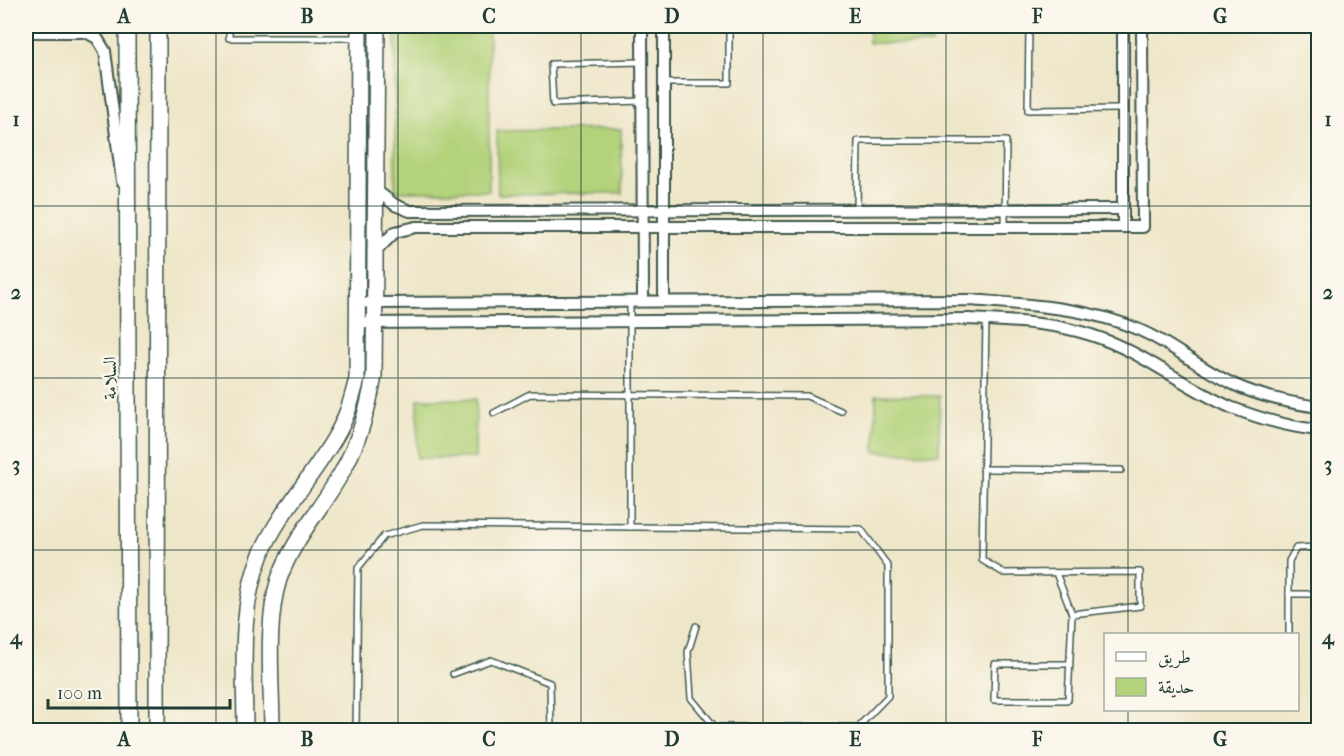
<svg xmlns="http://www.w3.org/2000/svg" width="1344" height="756" font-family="'IM FELL French Canon',Amiri,serif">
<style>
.park{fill:#b3d27a;stroke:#698857;stroke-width:1.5}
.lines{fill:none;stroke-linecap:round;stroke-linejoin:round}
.lane-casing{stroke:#3e564a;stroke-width:8}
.street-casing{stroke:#3e564a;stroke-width:14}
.secondary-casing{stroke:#3e564a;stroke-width:18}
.lane{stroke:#fff;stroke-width:5}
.street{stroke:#fff;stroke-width:10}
.secondary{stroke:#fff;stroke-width:15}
.grid{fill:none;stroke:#1f3d34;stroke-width:1.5;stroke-opacity:0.55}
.labels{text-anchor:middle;stroke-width:5;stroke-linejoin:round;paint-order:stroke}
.street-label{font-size:18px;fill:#1f3d34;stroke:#fbf7ec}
.neatline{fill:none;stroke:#1f3d34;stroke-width:2}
.grid-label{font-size:20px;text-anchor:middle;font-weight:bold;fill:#1f3d34}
</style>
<rect width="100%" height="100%" fill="#fbf7ec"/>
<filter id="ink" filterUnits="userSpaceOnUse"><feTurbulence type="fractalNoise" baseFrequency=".0167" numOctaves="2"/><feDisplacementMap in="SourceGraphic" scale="12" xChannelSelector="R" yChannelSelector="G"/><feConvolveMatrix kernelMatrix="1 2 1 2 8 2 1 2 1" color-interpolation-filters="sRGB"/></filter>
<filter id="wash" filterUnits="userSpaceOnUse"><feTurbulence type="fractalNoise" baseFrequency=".008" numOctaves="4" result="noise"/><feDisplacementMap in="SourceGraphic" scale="24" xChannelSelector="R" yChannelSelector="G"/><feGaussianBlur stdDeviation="1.35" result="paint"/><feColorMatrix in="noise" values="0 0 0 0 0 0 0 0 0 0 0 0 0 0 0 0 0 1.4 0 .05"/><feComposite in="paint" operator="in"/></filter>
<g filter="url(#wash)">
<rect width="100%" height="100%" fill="#eee6c8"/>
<g class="park">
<rect x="395" y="26" width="94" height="165"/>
<path d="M869 26H932V44L869 43Z"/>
<path d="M621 129 622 193 498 194 497 131Z"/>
<path d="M876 395 940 396 939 454 875 452Z"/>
<path d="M418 399H476L475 458H417Z"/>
</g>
</g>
<g filter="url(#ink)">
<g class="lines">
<g class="lane-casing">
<g id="lane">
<path d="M229 26V38H358"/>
<path d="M1029 26 1028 110 1122 109"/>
<path d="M664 83H729V26"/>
<path d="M642 101 553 104 551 64 643 62"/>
<path d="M857 208 858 141H1006L1005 227"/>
<path d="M630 302V527"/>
<path d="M986 320 982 560 1004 573 1140 572V606L1072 614 1068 700H994L995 664H1070"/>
<path d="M494 413 530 394 807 396 841 411"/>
<path d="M983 469 1121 470"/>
<path d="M1056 573 1072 614"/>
<path d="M1289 594V561L1296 548 1318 547"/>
<path d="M1289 634V594H1318"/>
<path d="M453 674 491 660 550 683 551 730"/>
<path d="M356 730 358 568 384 536 423 525 861 529 888 566V696L858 727H715L691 698 688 652 696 626"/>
</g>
</g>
<g class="street-casing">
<g id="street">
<path d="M642 26 643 301"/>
<path d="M1123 26V227"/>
<path d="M26 32H86L97 38 105 51 122 181"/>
<path d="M377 191 395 205 410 211 1123 209"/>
<path d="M376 251 395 232 416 227H1143L1142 26"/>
<path d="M664 301V26"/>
<path d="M368 303 970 300C1030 305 1093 307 1148 334 1178 349 1204 371 1235 385 1261 397 1291 403 1318 407"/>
<path d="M359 323 968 319C1009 321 1052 322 1091 335 1142 351 1182 386 1230 407 1258 418 1288 427 1318 430"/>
</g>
</g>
<g class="secondary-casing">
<g id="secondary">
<path d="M127 26 129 730"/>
<path d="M157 730 158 26"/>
<path d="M245 730C245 672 238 609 261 554 280 511 314 475 337 434 347 417 352 398 357 379L359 26"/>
<path d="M272 730C272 685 265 623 279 579 293 539 322 508 342 472 359 442 368 410 374 376L377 26"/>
</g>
</g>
<use href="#lane" class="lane"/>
<use href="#street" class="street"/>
<use href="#secondary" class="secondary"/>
</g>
</g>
<path class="grid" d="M216 26V730M398 26V730M581 26V730M763 26V730M946 26V730M1128 26V634M26 206H1318M26 378H1318M26 550H1318M1128 710V730"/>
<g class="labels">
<g class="street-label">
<text transform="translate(110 378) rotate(-90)" y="6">السلامة</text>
</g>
</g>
<rect width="1344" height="756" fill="none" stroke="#fbf7ec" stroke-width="66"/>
<rect x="1104" y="633" width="195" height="78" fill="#fbf7ec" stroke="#a3ada2" stroke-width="1.5"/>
<rect x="1116" y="652" width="30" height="9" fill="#ffffff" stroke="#a3ada2" stroke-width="1.5"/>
<text x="1158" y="663" font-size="18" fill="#1f3d34">طريق</text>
<rect x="1116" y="678" width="30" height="18" fill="#b3d27a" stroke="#a3ada2" stroke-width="1.5"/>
<text x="1158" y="693" font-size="18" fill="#1f3d34">حديقة</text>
<path d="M48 699v9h182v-9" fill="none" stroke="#1f3d34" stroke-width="3"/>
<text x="57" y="699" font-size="18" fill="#1f3d34" stroke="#fbf7ec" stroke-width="4.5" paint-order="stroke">100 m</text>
<rect x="33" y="33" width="1278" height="690" class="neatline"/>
<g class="grid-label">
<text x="124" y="23">A</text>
<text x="307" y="23">B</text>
<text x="489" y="23">C</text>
<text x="672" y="23">D</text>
<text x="855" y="23">E</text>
<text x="1037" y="23">F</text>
<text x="1220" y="23">G</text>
<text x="16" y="126">1</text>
<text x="1328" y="126">1</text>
<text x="16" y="299">2</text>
<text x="1328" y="299">2</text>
<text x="16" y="471">3</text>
<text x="1328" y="471">3</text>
<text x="16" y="644">4</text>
<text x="1328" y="644">4</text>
<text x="124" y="746">A</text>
<text x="307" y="746">B</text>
<text x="489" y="746">C</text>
<text x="672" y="746">D</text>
<text x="855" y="746">E</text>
<text x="1037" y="746">F</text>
<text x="1220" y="746">G</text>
</g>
</svg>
